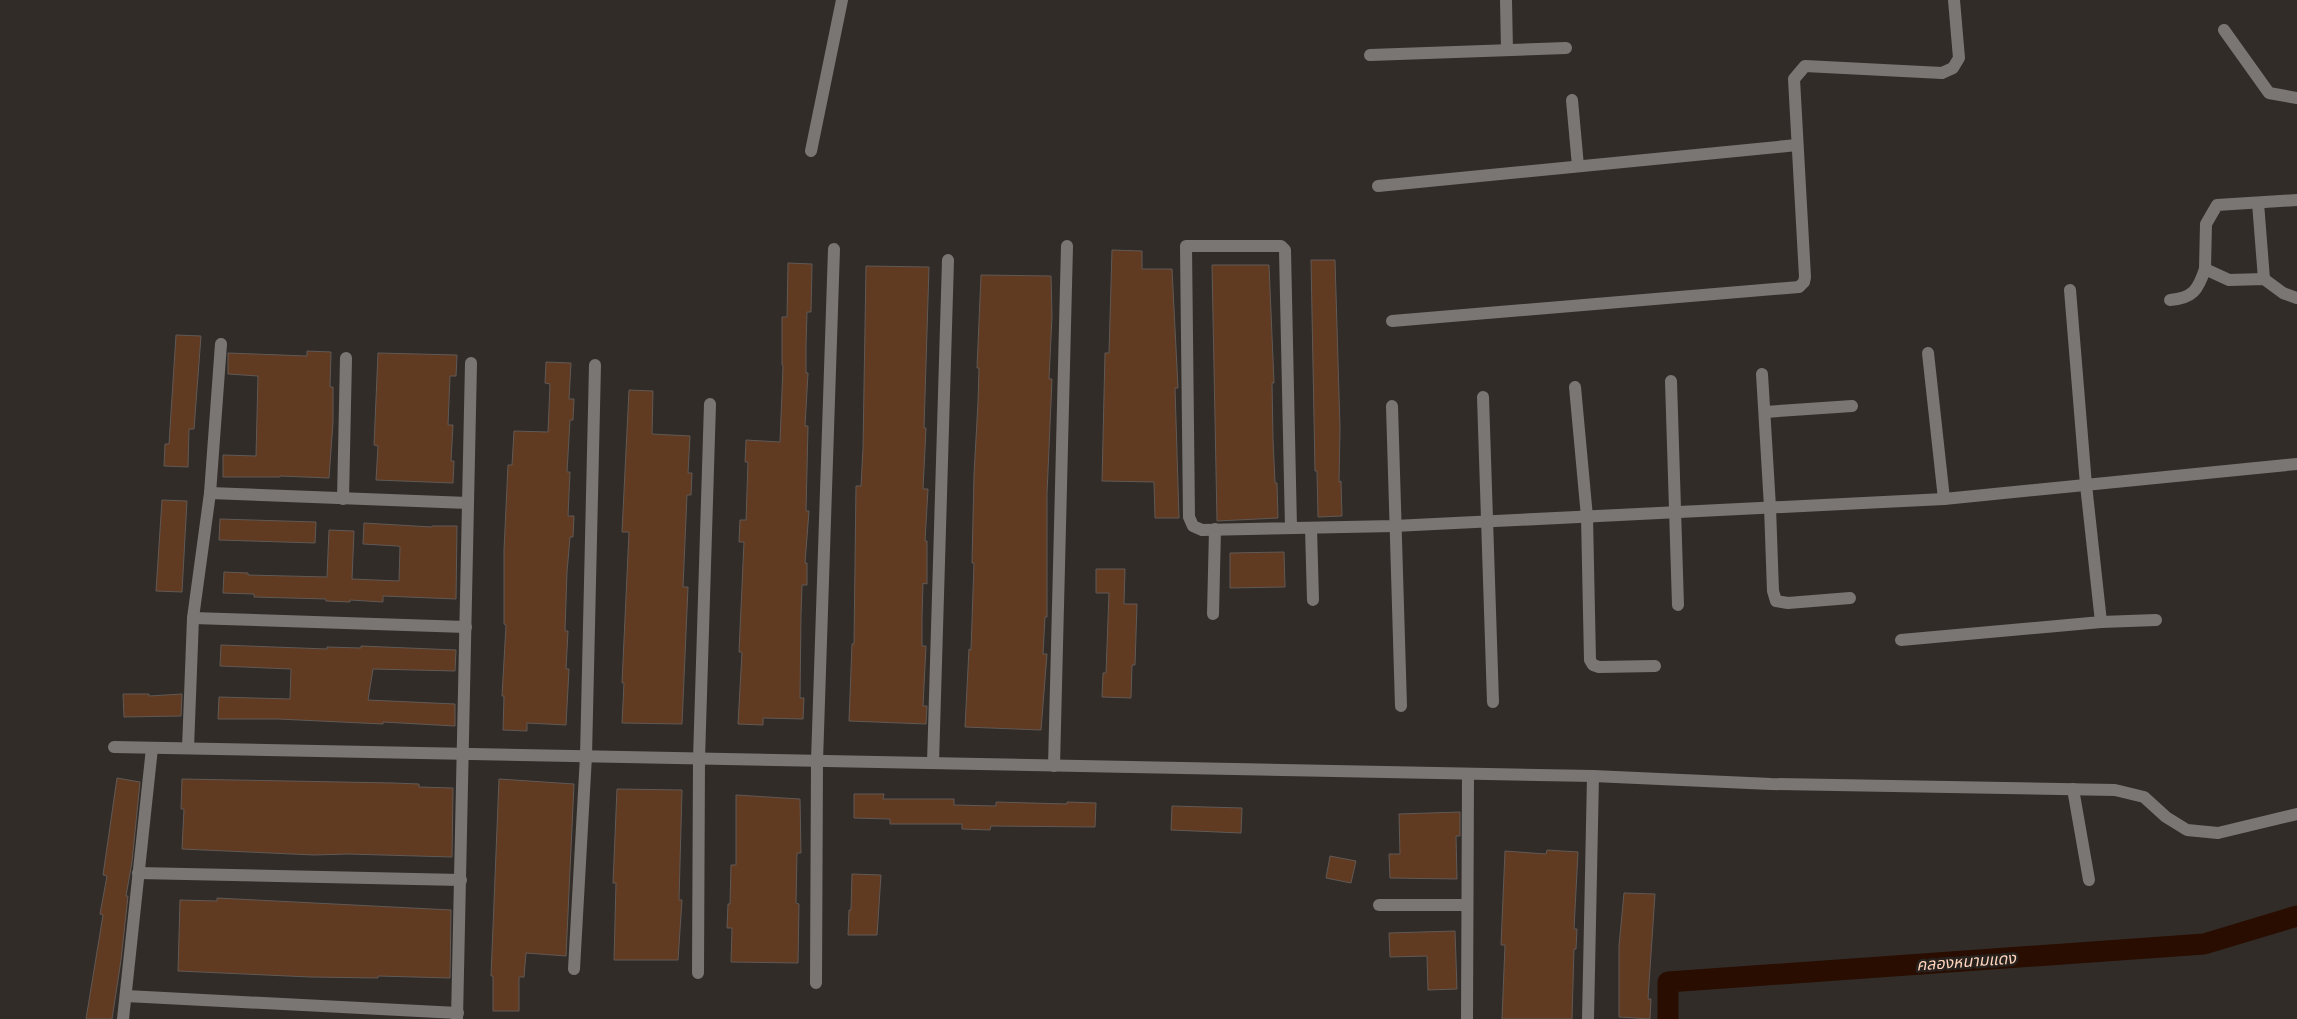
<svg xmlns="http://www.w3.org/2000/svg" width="2297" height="1019" font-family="'Varela Round','Noto Sans Thai',sans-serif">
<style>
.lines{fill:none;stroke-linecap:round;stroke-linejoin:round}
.canal{stroke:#280d00;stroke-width:21}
.building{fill:#613a22;stroke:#605955}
.minor{stroke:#797674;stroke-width:12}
.labels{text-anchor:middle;stroke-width:5;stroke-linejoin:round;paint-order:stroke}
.water-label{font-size:16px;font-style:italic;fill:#fed4bc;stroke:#28221e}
</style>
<rect width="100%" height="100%" fill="#322c28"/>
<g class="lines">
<path class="canal" d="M1668 1019V982L2204 944 2297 916"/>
</g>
<g class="building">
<path d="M1112 250 1142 251V269H1172L1178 388H1175L1179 518H1155L1154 482 1102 481 1105 353H1109Z"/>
<path d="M1311 260H1335L1340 428 1339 482 1341 481 1342 516 1318 517 1317 471H1315Z"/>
<path d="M788 263 812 264 811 312H807L806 345V373H808L805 426H808L806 511H809L805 563H807V585H802L801 615 800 698H804L803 719 763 718V725L738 724 742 652H739L744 542H739L740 520H746L748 462H745L746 440 780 442 783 365H782V317H787Z"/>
<path d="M1212 265H1269L1274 383H1272L1273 439 1275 483H1277L1278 518 1217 521Z"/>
<path d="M866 266 929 267 924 428H926L923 489H928L925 541H927V584L923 583 922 618V646H926L923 706H927L926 724 849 721 852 644H854L856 486H861L863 448Z"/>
<path d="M981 275 1051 276 1052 316 1049 379H1052L1047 494V617H1045L1043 654H1047L1041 730 965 727 969 649 971 650 974 563H972L974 475 978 402 979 368H977Z"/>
<path d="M176 335 201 336 194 429H189L188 467 164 466 165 444H169Z"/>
<path d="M307 351 331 352 330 387H333V422L329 478 280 476V477H223V455L256 456 258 376 228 374V353L307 356Z"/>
<path d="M378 353 457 355 456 376H450L448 425H453L451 461H454L453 483 376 480 378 446 374 445Z"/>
<path d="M546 362 571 363 569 399H574L573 420H570L567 472H570L568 516H574L573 537H570L567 572 565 631H568L566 669H569L566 725 527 723V731L503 730 504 696H502L506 625 504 624V550L508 465H512L514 431 548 432 550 384 545 383Z"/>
<path d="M629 390 653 391 652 434 690 436 688 473H692L691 495H687L683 587H688L682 724 622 723 624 683H622L629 532H622Z"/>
<path d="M162 500 187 501 182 592 156 591Z"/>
<path d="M220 519 316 522 315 543 219 540Z"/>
<path d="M364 523 432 527V526H457L456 599 383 596V602L350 600V602L326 601V599L254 597V594L223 593 224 572 248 573V575L327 577 329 530 354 531 352 579 399 581 400 547 398 546 363 544Z"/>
<path d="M1284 552 1285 587 1230 588V553Z"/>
<path d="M1096 569H1125L1124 604H1137L1135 665H1132L1131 698 1102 697 1103 673H1106L1109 593H1096Z"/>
<path d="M221 645 327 649V647L361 648V646L456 650 455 671 373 669 368 700 455 704V726L383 722V724L278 719H218L219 697 290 699 291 669 220 666Z"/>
<path d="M123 694H149V696L182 694 181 716 124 717Z"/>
<path d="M117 778 140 782 132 862 126 896H128L121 960 112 1019H86L103 915 100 914 107 876 103 875Z"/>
<path d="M182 779 394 783 419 784V787L453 788 452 857 348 854 314 855 182 849 184 809H181Z"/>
<path d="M499 779 574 784 566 956 526 953 524 977H519V1011H493V976H491Z"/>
<path d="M617 789 682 790 679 900H682L678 960H614L616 883H613Z"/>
<path d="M854 794H884L883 799H954V805L996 806V802L1067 804V802L1096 803 1095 827 991 826 990 830 962 829V824H890V819L854 818Z"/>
<path d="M736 795 800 799 801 853H797L796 903 799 904 798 963 731 962 732 928H727L728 904H730L731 865H736Z"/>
<path d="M1172 806 1242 808 1241 833 1171 830Z"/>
<path d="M1460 812V836H1456L1457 879 1390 878 1389 854H1400L1399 814Z"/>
<path d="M1547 850 1578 852 1574 929H1577L1576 949H1574L1572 1019H1502L1505 945H1501L1505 851 1546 854Z"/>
<path d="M1330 856 1356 861 1351 883 1326 878Z"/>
<path d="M852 874 881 875 877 935H848L849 910H851Z"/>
<path d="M1624 893 1655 894 1648 999H1651L1650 1019 1619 1017V946Z"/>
<path d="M217 898 451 910 450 978 378 976V978L310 977 178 971 180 900 217 901Z"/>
<path d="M1455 931 1457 989 1428 990 1427 956 1390 957 1389 933Z"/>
</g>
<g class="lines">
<g class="minor">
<path d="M1506 0 1507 50"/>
<path d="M2224 30 2269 93 2297 98"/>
<path d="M1370 55 1566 48"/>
<path d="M1572 100 1578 166"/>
<path d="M811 151 842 0"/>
<path d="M1378 186 1797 145"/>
<path d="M2297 200 2217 205 2206 224 2205 269 2229 280 2264 279 2283 293 2297 298"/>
<path d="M2258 203 2264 279"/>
<path d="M2170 300C2193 298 2198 290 2205 269"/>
<path d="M1392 321 1799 287 1804 282 1805 277 1794 79 1805 66 1942 73 1953 68 1959 58 1954 0"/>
<path d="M1928 353 1944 499"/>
<path d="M1762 374 1770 507 1773 591 1776 601 1788 603 1850 598"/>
<path d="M1671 381 1678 605"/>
<path d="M1575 387 1587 517 1590 660 1593 665 1599 667 1655 666"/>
<path d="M1483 397 1493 702"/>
<path d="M1392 406 1401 706"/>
<path d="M1765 412 1852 406"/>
<path d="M210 493 468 503"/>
<path d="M343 499 346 358"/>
<path d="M1291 528 1285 250 1281 246H1186L1189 517 1193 526 1202 530 1394 526 1944 499 2297 464"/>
<path d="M1311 528 1313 600"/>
<path d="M1213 614 1215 529"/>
<path d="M193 618 466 627"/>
<path d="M2101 622 2156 620"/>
<path d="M1901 640 2101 622 2086 485 2070 290"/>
<path d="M114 747 1593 776 1771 784 2115 790 2144 797 2166 817 2187 830 2218 833 2297 814"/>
<path d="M188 748 193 618 210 493 221 344"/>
<path d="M933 763 948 260"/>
<path d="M1054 766 1067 246"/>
<path d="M2073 789 2089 880"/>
<path d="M138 873 461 880"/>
<path d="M1379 905H1467"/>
<path d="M574 969 586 756 595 365"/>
<path d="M698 973 699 759 710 404"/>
<path d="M816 983 817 761 834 249"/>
<path d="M126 996 458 1013"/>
<path d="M123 1019 152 748"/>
<path d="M457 1019 471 363"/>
<path d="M1467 1019 1468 774"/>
<path d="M1588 1019 1593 776"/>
</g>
</g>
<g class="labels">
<g class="water-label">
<text transform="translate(1966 961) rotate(-4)" y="6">คลองหนามแดง</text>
</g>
</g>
</svg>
